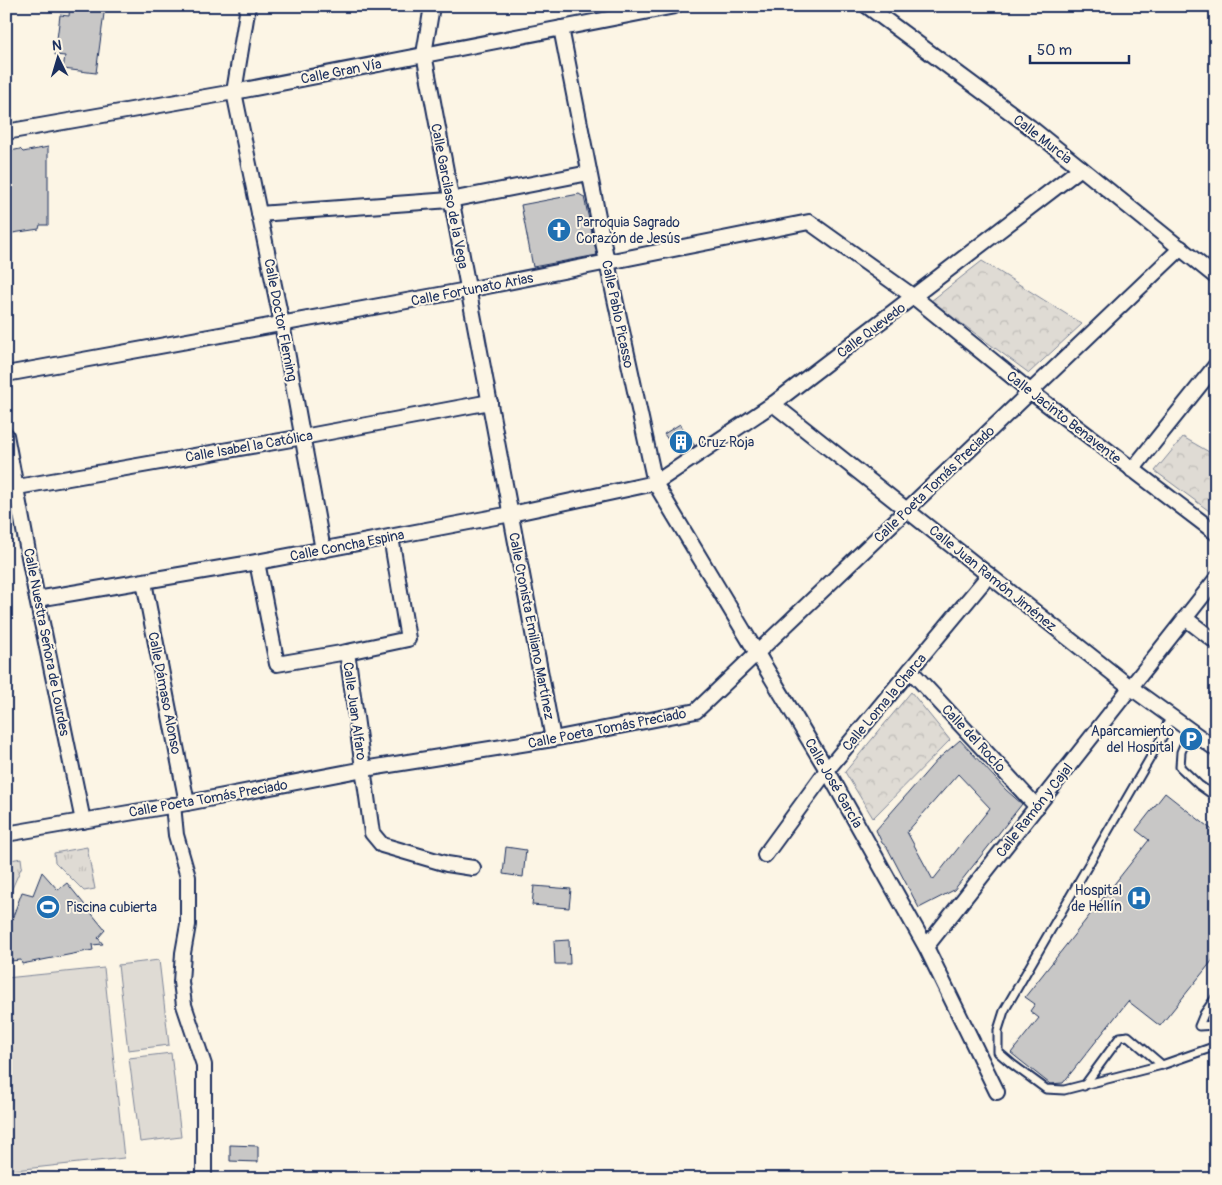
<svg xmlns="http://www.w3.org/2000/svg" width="1222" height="1185" font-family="Pangolin,sans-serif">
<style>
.grass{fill:url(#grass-tufts);stroke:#7d8599}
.park{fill:url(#park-crowns);stroke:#7d8599}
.pitch{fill:#dfdbd4;stroke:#7d8599}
.building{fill:#c8c7c6;stroke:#1b2f5e;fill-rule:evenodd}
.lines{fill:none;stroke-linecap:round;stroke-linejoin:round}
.lane-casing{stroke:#1b2f5e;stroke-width:11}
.street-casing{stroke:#1b2f5e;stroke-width:18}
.lane{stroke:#fcf5e5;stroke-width:7}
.street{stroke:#fcf5e5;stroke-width:14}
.labels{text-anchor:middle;stroke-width:4;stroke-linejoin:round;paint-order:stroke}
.street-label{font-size:14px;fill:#1b2f5e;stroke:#fcf5e5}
.poi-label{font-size:14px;fill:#1b2f5e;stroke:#fcf5e5;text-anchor:start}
</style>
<defs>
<pattern id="grass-tufts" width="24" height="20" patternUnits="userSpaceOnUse" patternTransform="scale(1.25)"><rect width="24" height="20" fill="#dfdbd4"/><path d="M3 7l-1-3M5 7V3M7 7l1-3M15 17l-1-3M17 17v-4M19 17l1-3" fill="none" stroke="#bfbcb8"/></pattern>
<pattern id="park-crowns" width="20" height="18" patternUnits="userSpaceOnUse" patternTransform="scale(1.25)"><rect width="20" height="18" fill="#dfdbd4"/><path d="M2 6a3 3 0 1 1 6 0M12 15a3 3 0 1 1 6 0" fill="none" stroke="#bfbcb8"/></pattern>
</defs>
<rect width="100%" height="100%" fill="#fcf5e5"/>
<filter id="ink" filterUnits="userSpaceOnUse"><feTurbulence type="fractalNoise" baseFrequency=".02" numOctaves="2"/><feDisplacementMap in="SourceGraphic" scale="10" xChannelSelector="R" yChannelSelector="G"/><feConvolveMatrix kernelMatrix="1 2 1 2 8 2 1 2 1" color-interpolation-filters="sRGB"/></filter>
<g filter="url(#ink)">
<g class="grass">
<path d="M87 847 95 889 84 891 55 862 54 853Z"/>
<path d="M21 858 22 866 6 902V861Z"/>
</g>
<g class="park">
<path d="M982 261 1082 324 1029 373 931 301Z"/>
<path d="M1183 437 1216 456V516L1155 471Z"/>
<path d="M911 692 950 740 873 818 845 772Z"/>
</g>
<g class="pitch">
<path d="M159 960 169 1045 128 1050 118 965Z"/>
<path d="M104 968 124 1158 6 1171V978Z"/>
<path d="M171 1053 181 1137 140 1142 129 1058Z"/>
</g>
<g class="building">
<path d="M70 6H105L96 73 63 69 65 56 55 55 60 15 69 16Z"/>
<path d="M48 147V225H40L39 229 6 234V152L20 149 23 152Z"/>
<path d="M579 194 584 197 597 255 533 267 521 205Z"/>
<path d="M680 424 695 446 680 456 664 434Z"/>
<path d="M960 740 1006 790 1022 804 954 890 919 908 887 847 882 843 876 830 937 760ZM958 774 990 808 933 880 907 832Z"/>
<path d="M1165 793 1216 833V956L1160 1026 1128 1001 1063 1083 1050 1084 1011 1053 1039 1018 1030 1011 1035 1004 1025 997 1149 840 1136 830Z"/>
<path d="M506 847 526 850 523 877 503 874Z"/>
<path d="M42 872 58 890 67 883 105 930 98 938 103 944 92 945 93 950 22 964 21 960 10 961 12 954 6 952V935L22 892 33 895Z"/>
<path d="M534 886 571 889 569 908 532 905Z"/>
<path d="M569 940 570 964H555L554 941Z"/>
<path d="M230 1145 258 1146V1162L230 1161Z"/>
</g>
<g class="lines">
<g class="lane-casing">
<g id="lane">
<path d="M1170 716 1164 734 1004 1011 998 1030V1052L1012 1064 1046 1089 1064 1090 1162 1065 1216 1046"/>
<path d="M1190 730 1181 752 1180 767 1199 785 1216 797"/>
<path d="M1216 997 1204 1014 1199 1026 1216 1025"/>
<path d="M1084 1086 1120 1037 1128 1036 1162 1065"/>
</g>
</g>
<g class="street-casing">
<g id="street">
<path d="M248 6 234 92 282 324 323 550"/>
<path d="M432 6 424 54 553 739"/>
<path d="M867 6 1030 127 1216 277"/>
<path d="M561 28 607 262 655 483 827 770 926 947 997 1092"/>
<path d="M6 132 234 92 675 6"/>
<path d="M259 214 450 200 589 173"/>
<path d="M6 374 467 290 809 222 914 297 1031 392 1216 533"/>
<path d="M773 404 1130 687 1216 749"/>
<path d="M6 435 37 599 83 821"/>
<path d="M1132 470 1216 365"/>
<path d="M6 489 303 437 490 402"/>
<path d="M257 562 277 664 347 652 408 639 391 537"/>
<path d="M144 582 187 803"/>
<path d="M37 599 257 562 511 514 655 483 773 404 1081 168"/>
<path d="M1185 618 1216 642"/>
<path d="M347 652 372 833 382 845 447 864 473 868"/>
<path d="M910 670 1037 807"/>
<path d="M173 805 176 835 188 877V925L183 953 181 982 184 1005 204 1065V1179"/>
<path d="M6 834 187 803 364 769 553 739 696 711 1181 248"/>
<path d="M765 855 827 770 989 575"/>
<path d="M926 947 1216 579"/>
</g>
</g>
<use href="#lane" class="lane"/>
<use href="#street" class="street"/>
</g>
</g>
<defs>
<g id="church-disc" transform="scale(1.25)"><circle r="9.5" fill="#1f6fb2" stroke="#fcf5e5"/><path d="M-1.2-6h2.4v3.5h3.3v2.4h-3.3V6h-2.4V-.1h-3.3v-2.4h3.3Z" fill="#fff"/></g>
<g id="building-disc" transform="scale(1.25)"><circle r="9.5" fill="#1f6fb2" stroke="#fcf5e5"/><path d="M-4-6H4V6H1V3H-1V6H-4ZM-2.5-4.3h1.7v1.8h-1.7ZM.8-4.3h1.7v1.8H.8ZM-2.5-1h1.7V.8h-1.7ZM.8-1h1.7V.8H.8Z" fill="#fff"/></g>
<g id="parking-disc" transform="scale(1.25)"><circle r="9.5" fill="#1f6fb2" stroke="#fcf5e5"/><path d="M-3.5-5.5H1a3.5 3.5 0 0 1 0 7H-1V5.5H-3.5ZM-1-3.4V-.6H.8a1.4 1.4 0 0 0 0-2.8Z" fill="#fff"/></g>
<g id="hospital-disc" transform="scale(1.25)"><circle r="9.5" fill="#1f6fb2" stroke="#fcf5e5"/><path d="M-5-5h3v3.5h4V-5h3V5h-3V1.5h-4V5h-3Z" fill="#fff"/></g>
<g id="stadium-disc" transform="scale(1.25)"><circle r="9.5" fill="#1f6fb2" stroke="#fcf5e5"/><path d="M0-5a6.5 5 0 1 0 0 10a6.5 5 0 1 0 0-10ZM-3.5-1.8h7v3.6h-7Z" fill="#fff"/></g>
</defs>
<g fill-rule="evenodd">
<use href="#church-disc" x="559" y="230"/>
<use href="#building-disc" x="681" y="442"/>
<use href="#parking-disc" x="1191" y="739"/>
<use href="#hospital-disc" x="1139" y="898"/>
<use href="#stadium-disc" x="48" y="907"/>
</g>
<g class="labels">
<g class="street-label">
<text transform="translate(341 71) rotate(-11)" y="5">Calle Gran Vía</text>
<text transform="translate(1043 139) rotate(38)" y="5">Calle Murcia</text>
<text transform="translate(450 196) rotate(79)" y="5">Calle Garcilaso de la Vega</text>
<text transform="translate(472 289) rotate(-11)" y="5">Calle Fortunato Arias</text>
<text transform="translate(618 314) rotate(78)" y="5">Calle Pablo Picasso</text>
<text transform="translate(281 320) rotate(79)" y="5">Calle Doctor Fleming</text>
<text transform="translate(871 330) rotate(-37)" y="5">Calle Quevedo</text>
<text transform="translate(1064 417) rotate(38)" y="5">Calle Jacinto Benavente</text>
<text transform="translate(249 446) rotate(-10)" y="5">Calle Isabel la Católica</text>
<text transform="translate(934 484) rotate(-44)" y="5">Calle Poeta Tomás Preciado</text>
<text transform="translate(347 545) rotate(-11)" y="5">Calle Concha Espina</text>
<text transform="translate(993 578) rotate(39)" y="5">Calle Juan Ramón Jiménez</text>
<text transform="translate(532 626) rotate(79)" y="5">Calle Cronista Emiliano Martínez</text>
<text transform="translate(47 642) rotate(79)" y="5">Calle Nuestra Señora de Lourdes</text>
<text transform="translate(165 693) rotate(79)" y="5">Calle Dámaso Alonso</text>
<text transform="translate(884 702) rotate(-50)" y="5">Calle Loma la Charca</text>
<text transform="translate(355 711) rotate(82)" y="5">Calle Juan Alfaro</text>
<text transform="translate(607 728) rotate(-11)" y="5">Calle Poeta Tomás Preciado</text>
<text transform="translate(974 738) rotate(47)" y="5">Calle del Rocío</text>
<text transform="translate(834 783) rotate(60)" y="5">Calle José García</text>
<text transform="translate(208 798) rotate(-10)" y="5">Calle Poeta Tomás Preciado</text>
<text transform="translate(1034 810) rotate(-52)" y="5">Calle Ramón y Cajal</text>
</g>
<g class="poi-label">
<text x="576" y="227">Parroquia Sagrado<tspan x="576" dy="16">Corazón de Jesús</tspan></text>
<text x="698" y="447">Cruz Roja</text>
<text x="1174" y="736" text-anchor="end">Aparcamiento<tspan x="1174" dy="16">del Hospital</tspan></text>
<text x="1122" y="895" text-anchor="end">Hospital<tspan x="1122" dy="16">de Hellín</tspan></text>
<text x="66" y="912">Piscina cubierta</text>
</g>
</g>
<rect width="1222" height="1185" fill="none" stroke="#fcf5e5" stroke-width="25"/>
<rect x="12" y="12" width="1197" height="1160" fill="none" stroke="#1b2f5e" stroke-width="2" filter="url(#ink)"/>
<g transform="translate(58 58) rotate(355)" stroke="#fcf5e5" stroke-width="4" paint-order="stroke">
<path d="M0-4L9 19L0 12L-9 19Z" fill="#1b2f5e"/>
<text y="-8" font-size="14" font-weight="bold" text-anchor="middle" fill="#1b2f5e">N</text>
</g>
<path d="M1030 55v8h99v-8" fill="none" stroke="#1b2f5e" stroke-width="2.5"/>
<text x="1037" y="55" font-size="15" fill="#1b2f5e" stroke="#fcf5e5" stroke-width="4" paint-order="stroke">50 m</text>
</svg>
